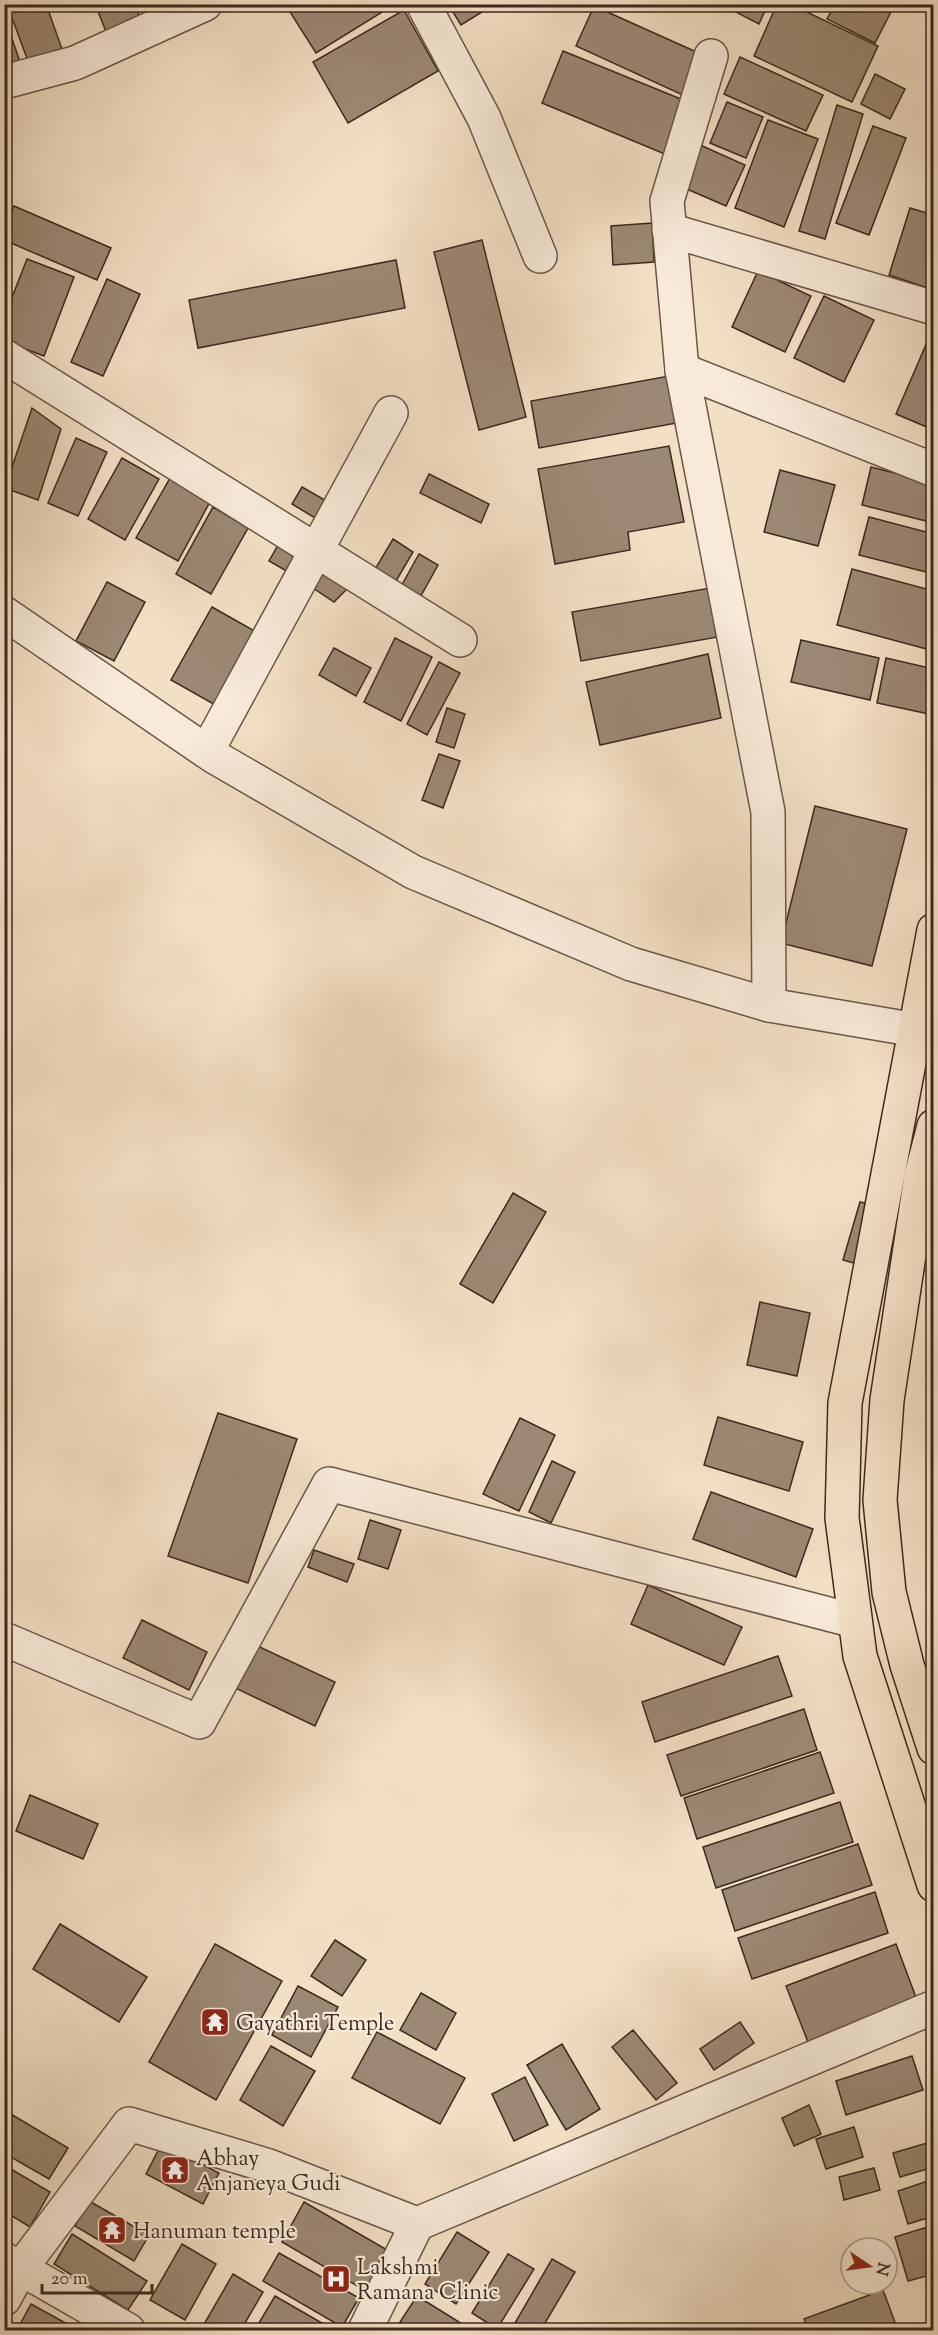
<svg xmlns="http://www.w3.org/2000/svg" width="938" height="2335" font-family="'Sorts Mill Goudy',serif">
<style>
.building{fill:#9c8875;stroke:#3d291f;stroke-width:1.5}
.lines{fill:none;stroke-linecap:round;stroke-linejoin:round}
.minor-casing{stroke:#6a5648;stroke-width:36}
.major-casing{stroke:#3d291f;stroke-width:36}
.minor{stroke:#f7ead9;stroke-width:33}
.major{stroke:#f3dfc4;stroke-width:33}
.labels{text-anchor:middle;stroke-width:4.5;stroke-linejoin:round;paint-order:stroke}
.poi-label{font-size:22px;fill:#3d291f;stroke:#f7ead9;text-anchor:start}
</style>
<rect width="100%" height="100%" fill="#f3dfc4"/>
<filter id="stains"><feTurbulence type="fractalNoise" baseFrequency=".00333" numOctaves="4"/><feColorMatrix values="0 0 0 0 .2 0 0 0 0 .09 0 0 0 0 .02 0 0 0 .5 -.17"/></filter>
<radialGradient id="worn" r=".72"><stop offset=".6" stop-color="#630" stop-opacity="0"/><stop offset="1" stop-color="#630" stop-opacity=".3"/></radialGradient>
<g class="building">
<path d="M15 4H46L62 49 28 61 8 7Z"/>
<path d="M95 4H135L141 21 107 34Z"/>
<path d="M285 4H391L392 6 316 53Z"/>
<path d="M448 4H495L461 25Z"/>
<path d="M735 4H768L759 24 732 10Z"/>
<path d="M777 4H790L878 46 852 102 754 56Z"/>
<path d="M835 4H895L875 43 827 19Z"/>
<path d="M594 6 703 55 685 96 576 46Z"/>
<path d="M404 10 438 71 348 123 313 62Z"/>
<path d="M5 18 20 62 4 67Z"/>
<path d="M563 51 693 104 672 157 542 103Z"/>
<path d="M740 57 823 95 806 131 724 94Z"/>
<path d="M875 74 905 89 890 119 861 104Z"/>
<path d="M727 102 763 117 746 158 710 143Z"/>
<path d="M837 105 863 114 825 239 799 231Z"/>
<path d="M768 120 818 139 784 227 735 208Z"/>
<path d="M873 126 906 138 869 235 836 223Z"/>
<path d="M698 144 745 165 726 206 680 186Z"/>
<path d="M14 206 111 248 97 280 4 240V228Z"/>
<path d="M910 208 934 215V270L928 288 889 275Z"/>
<path d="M652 223 654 262 613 265 611 226Z"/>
<path d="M482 240 526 417 479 430 434 252Z"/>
<path d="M27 259 74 277 44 356 4 341V318Z"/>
<path d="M396 260 405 308 198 348 189 300Z"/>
<path d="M758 271 811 296 785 352 732 327Z"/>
<path d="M107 279 140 294 103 376 71 362Z"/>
<path d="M824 296 874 320 844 382 794 358Z"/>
<path d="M928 340 934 342V430L896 414Z"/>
<path d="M669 376 677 423 539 448 531 401Z"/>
<path d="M32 408 61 429 38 500 5 488Z"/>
<path d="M76 438 107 452 78 516 48 503Z"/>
<path d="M669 446 684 522 628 532 630 550 555 564 538 469Z"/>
<path d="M122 458 159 479 125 540 88 519Z"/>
<path d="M871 467 934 483V523L862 505Z"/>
<path d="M780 470 835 485 818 546 764 532Z"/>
<path d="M429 474 489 504 481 523 420 493Z"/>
<path d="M170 478 211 500 178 561 136 538Z"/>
<path d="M302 487 330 503 320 521 292 504Z"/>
<path d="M213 507 248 528 211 594 176 574Z"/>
<path d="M869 517 934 534V574L859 555Z"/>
<path d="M282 538 303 549 290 573 269 561Z"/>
<path d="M393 539 413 552 392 588 371 576Z"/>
<path d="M419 554 438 565 417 603 398 592Z"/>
<path d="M852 569 934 591V651L837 625Z"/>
<path d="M323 572 348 588 334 602 313 588Z"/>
<path d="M107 582 145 602 114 661 76 641Z"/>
<path d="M710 588 718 637 581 661 572 612Z"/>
<path d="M212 607 258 633 217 706 171 680Z"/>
<path d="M395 638 432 657 401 721 364 702Z"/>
<path d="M801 640 879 658 870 700 791 682Z"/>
<path d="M334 648 371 668 356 696 319 675Z"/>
<path d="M708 654 721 718 600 745 586 682Z"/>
<path d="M886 658 934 669V715L877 703Z"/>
<path d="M439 662 460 673 427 735 407 724Z"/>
<path d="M447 708 465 714 454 748 436 742Z"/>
<path d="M439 754 460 761 443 808 422 800Z"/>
<path d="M815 806 907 829 872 966 781 943Z"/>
<path d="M513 1193 546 1212 493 1303 460 1284Z"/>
<path d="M860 1202 878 1206 861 1265 843 1260Z"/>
<path d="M760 1302 810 1313 797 1376 747 1365Z"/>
<path d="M218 1413 297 1439 248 1583 168 1556Z"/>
<path d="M718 1417 803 1442 789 1491 704 1465Z"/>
<path d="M520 1418 555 1435 519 1511 483 1494Z"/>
<path d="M552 1461 575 1472 551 1523 529 1512Z"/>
<path d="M711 1492 813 1529 796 1577 693 1539Z"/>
<path d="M370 1520 401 1530 388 1569 358 1559Z"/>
<path d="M314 1550 354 1564 347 1582 308 1567Z"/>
<path d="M648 1585 742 1627 724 1665 631 1624Z"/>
<path d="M142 1620 207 1652 189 1690 123 1658Z"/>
<path d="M251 1643 335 1682 315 1726 231 1686Z"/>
<path d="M778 1656 792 1696 655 1742 642 1702Z"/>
<path d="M804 1709 817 1750 681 1796 667 1755Z"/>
<path d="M820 1752 834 1793 697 1839 684 1798Z"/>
<path d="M30 1795 98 1824 83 1859 16 1831Z"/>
<path d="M840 1802 853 1842 716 1888 703 1847Z"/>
<path d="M858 1844 872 1885 735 1931 722 1890Z"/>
<path d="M875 1892 888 1933 752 1979 738 1938Z"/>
<path d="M60 1924 147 1977 119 2022 33 1969Z"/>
<path d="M335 1940 366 1960 342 1996 311 1976Z"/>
<path d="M215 1944 282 1981 216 2100 149 2062Z"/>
<path d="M896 1944 917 2000 808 2042 786 1986Z"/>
<path d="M298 1986 338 2007 311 2057 272 2035Z"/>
<path d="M421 1993 456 2013 436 2050 400 2030Z"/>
<path d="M740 2022 754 2043 714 2070 700 2049Z"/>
<path d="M633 2030 677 2083 656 2100 612 2047Z"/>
<path d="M377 2032 465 2078 440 2124 352 2078Z"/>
<path d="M562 2044 600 2109 566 2130 527 2065Z"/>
<path d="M271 2046 315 2071 283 2126 240 2100Z"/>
<path d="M912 2056 923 2090 846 2115 836 2081Z"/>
<path d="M525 2077 548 2125 514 2141 492 2094Z"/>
<path d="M809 2105 821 2134 794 2146 782 2118Z"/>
<path d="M4 2110 68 2148 49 2179 4 2153Z"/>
<path d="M854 2127 863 2157 826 2169 816 2139Z"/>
<path d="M934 2141V2167L900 2177 893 2153Z"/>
<path d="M162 2143 219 2173 203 2204 146 2174Z"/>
<path d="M4 2165 50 2192 30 2227 4 2211Z"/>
<path d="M874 2168 880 2190 844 2200 839 2177Z"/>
<path d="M934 2179V2216L908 2224 898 2191Z"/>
<path d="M89 2201 149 2235 134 2261 75 2226Z"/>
<path d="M304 2202 389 2251 366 2291 282 2242Z"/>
<path d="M934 2225V2274L908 2281 895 2237Z"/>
<path d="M457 2232 489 2252 456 2304 425 2284Z"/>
<path d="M72 2234 147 2281 128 2310 54 2264Z"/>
<path d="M182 2244 216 2264 185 2320 150 2300Z"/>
<path d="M279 2253 359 2298 342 2327 263 2281Z"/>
<path d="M508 2254 534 2269 497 2329 472 2313Z"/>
<path d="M552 2259 575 2272 541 2330H511Z"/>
<path d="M233 2274 263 2292 241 2330H211L203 2326Z"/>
<path d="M883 2290 896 2325 882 2330H808L804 2319Z"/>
<path d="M275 2296 334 2330H272L259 2323Z"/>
<path d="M417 2296 472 2330H414L400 2322Z"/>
<path d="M31 2304 78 2330H17Z"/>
</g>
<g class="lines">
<g class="minor-casing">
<g id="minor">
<path d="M423 4 484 118 540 256"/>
<path d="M4 82 75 63 205 4"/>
<path d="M669 230 934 308"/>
<path d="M4 356 460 640"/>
<path d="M682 370 667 201 711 56"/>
<path d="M4 613 213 756 413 872 631 964 769 1005 934 1033"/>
<path d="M207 751 391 413"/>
<path d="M769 1005 768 812 682 370 934 470"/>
<path d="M4 1639 199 1722 329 1484 855 1621"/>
<path d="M4 2259 128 2330"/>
<path d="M4 2299 21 2268 129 2124 269 2166 417 2224 934 2007"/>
<path d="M365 2330 417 2224"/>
</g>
</g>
<g class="major-casing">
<g id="major">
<path d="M934 930 845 1403 842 1518 860 1656 934 1885"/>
<path d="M934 1126 921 1176 887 1400 880 1500 889 1592 907 1665 934 1748"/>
</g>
</g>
<use href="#minor" class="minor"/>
<use href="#major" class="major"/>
</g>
<defs>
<g id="temple-square" transform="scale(1.5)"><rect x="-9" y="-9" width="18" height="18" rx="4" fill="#8f2418" stroke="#f7ead9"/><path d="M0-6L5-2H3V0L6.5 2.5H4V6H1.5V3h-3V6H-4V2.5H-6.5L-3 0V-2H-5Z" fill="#fff"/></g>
<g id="hospital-square" transform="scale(1.5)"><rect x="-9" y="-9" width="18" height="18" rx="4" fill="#8f2418" stroke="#f7ead9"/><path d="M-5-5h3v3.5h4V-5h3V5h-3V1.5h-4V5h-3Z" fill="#fff"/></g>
</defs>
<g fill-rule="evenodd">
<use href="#temple-square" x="215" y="2022"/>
<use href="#temple-square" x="175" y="2170"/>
<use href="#temple-square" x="112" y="2230"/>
<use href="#hospital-square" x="336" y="2279"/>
</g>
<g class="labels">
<g class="poi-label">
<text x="236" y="2030">Gayathri Temple</text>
<text x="196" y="2165">Abhay<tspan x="196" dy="25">Anjaneya Gudi</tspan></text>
<text x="133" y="2238">Hanuman temple</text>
<text x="357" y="2274">Lakshmi<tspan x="357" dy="25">Ramana Clinic</tspan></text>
</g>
</g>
<rect width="938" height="2335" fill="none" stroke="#f3dfc4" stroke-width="24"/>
<rect x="6" y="6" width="926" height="2323" fill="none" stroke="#3d291f" stroke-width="3"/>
<rect x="12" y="12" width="914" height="2311" fill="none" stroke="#3d291f" stroke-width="1.5"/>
<g transform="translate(869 2266) rotate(103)"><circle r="28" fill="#f7ead9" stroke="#ad9d8f" stroke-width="1.5"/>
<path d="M0-4.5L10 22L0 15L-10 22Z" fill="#8f2418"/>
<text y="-9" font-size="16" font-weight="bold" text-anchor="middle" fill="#3d291f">N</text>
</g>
<path d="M42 2284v9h110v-9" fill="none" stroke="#3d291f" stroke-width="3"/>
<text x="51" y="2284" font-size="18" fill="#3d291f" stroke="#f7ead9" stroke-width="4.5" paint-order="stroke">20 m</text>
<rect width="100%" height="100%" filter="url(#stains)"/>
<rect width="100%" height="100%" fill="url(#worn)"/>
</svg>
